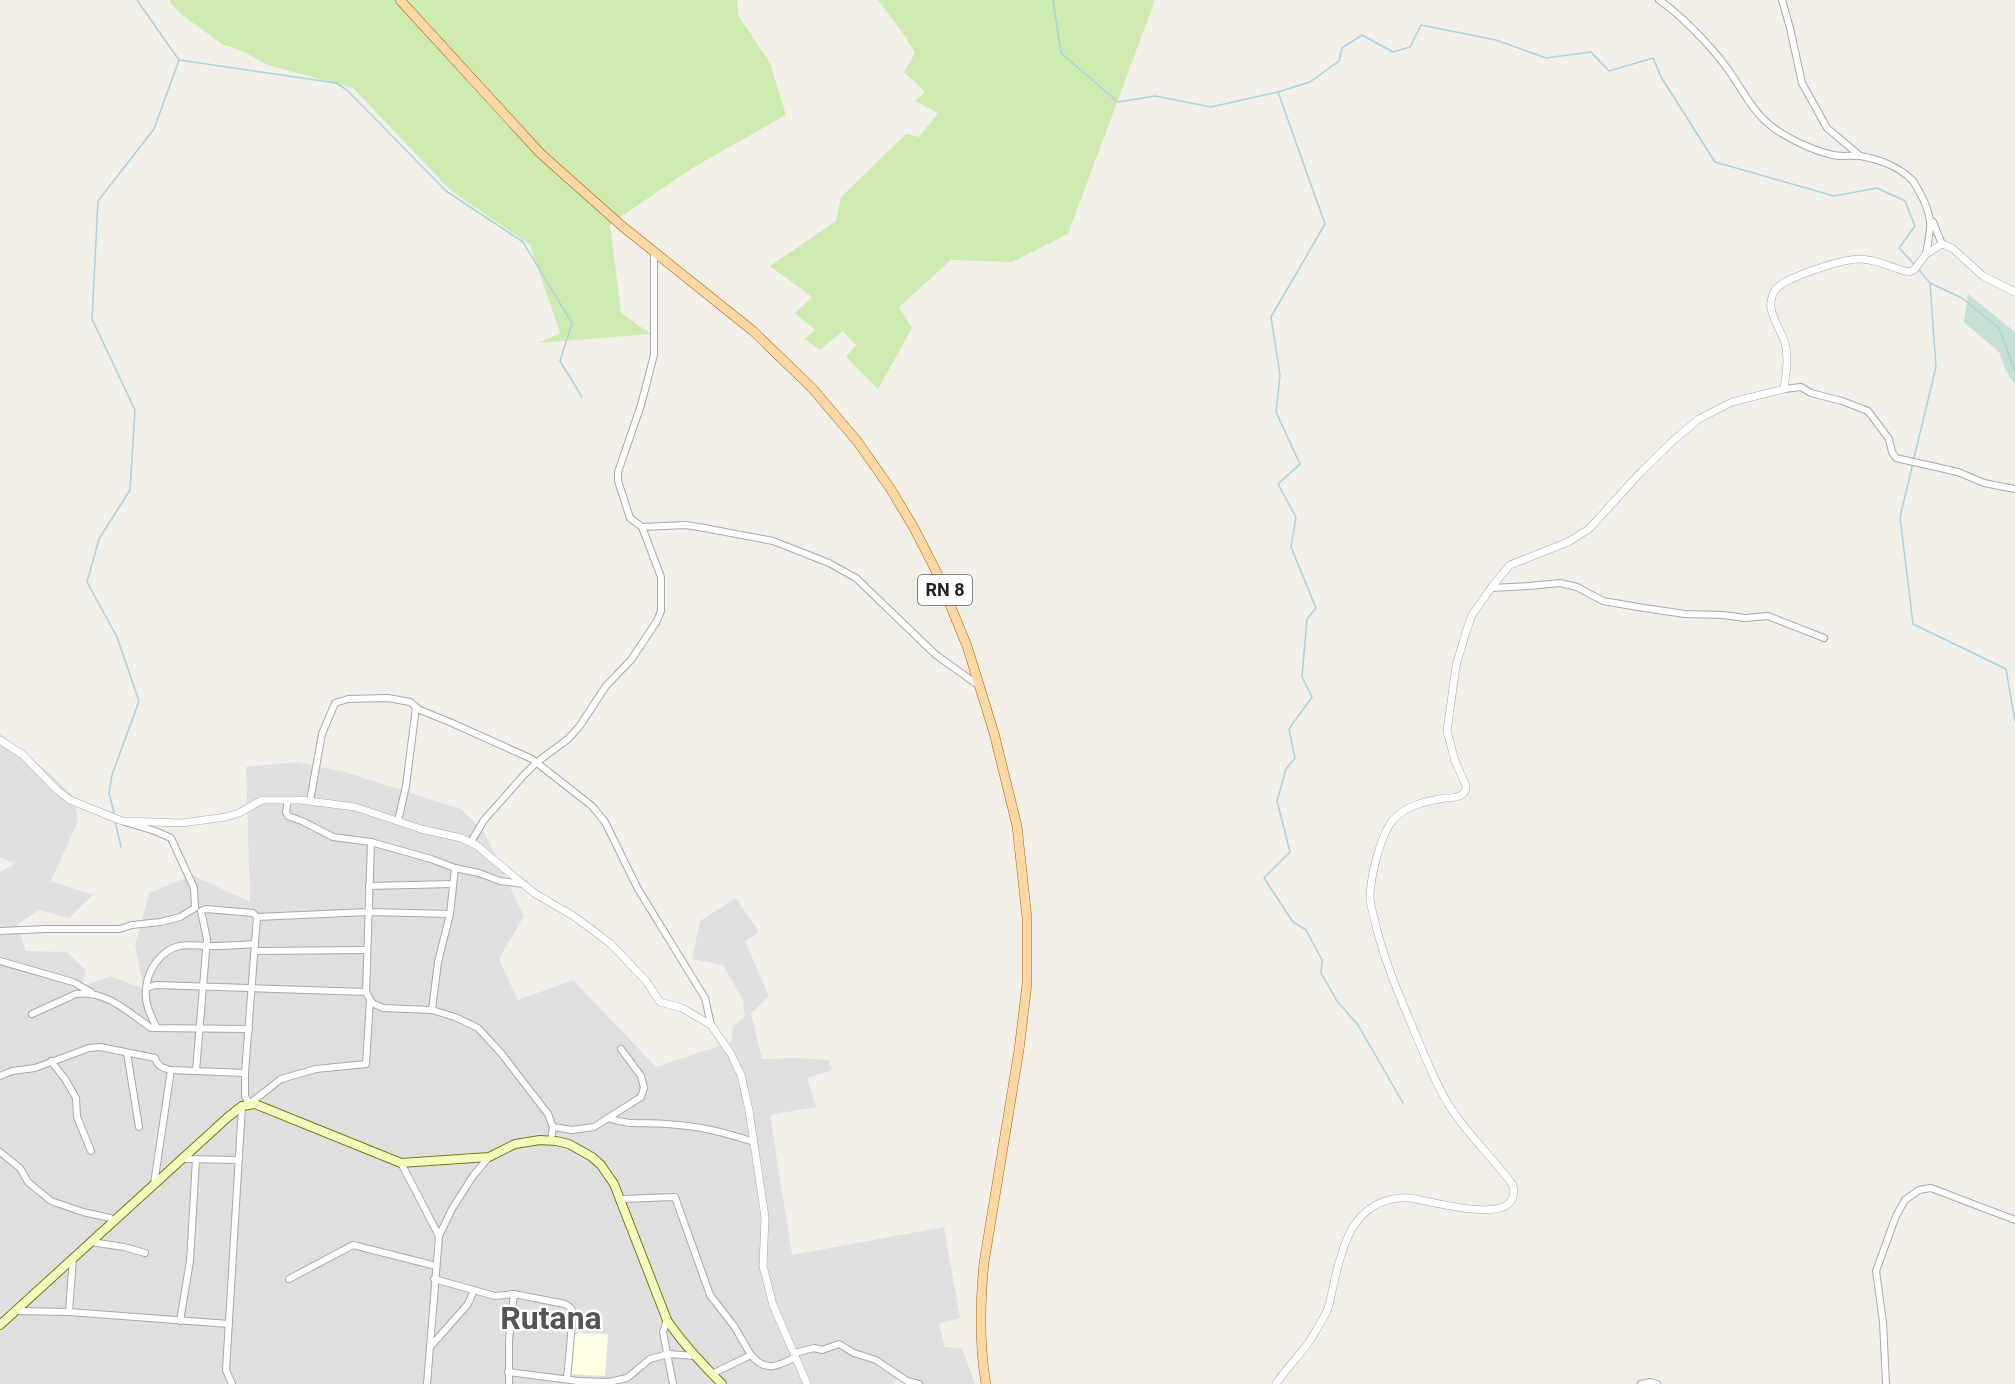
<svg xmlns="http://www.w3.org/2000/svg" width="2015" height="1384" font-family="Roboto,sans-serif">
<style>
.residential{fill:#e0dfdf}
.education{fill:#ffffe5}
.grass{fill:#cdebb0}
.wetland{fill:#c6e0d4}
.lines{fill:none;stroke-linecap:round;stroke-linejoin:round}
.stream{stroke:#aad3df;stroke-width:1.5}
.minor-casing{stroke:#a9a9a9;stroke-width:8}
.tertiary-casing{stroke:#a9a9a9;stroke-width:8}
.secondary-casing{stroke:#707d05;stroke-width:10}
.primary-casing{stroke:#a06b00;stroke-width:10}
.minor{stroke:#fff;stroke-width:6}
.tertiary{stroke:#fff;stroke-width:7}
.secondary{stroke:#f7fabf;stroke-width:8}
.primary{stroke:#fcd6a4;stroke-width:9}
.labels{text-anchor:middle;stroke-width:5;stroke-linejoin:round;paint-order:stroke}
.shield{fill:#fff;stroke:#646464;stroke-width:1.5}
.shield-label{font-size:18px;font-weight:bold;fill:#222}
.town-label{font-size:32px;font-weight:bold;fill:#555;stroke:#fff}
</style>
<rect width="100%" height="100%" fill="#f2efe9"/>
<path class="residential" d="M0 733 50 774 74 797 78 821 51 881 93 895 69 918 39 910 17 925 26 951 67 952 86 970 81 987 110 976 144 989 135 945 149 893 192 875 250 902 246 767 297 762 345 772 461 809 484 832 524 916 499 959 518 1000 573 980 656 1067 731 1042 733 1026 745 1017 743 1000 723 965 692 959 700 921 736 898 759 932 745 941 769 996 751 1013 762 1059 798 1058 828 1060 833 1070 807 1078 816 1107 770 1115 792 1255 944 1227 960 1318 939 1324 945 1347 962 1348 975 1384H907L898 1378 894 1384H0V872L15 864 0 857Z"/>
<path class="education" d="M573 1333 608 1334 605 1376 570 1374Z"/>
<g class="grass">
<path d="M170 0H737L738 15 770 63 786 115 694 167 610 224 621 313 651 334 539 343 560 333 530 245 450 190 353 88 268 65 244 52 222 44 182 15 171 4Z"/>
<path d="M878 0H1155L1068 234 1012 262 951 260 899 307 912 328 878 389 846 357 856 345 843 331 820 350 805 339 815 330 795 313 812 297 770 266 836 221 841 197 906 134 919 137 938 113 915 101 925 92 904 72 915 53 904 35Z"/>
</g>
<path class="wetland" d="M1968 294 2015 332V385L2006 371 1999 352 1964 322Z"/>
<g class="lines">
<g class="stream">
<path d="M137 0 179 60 336 83 347 90 446 191 523 242 572 323 560 361 582 397"/>
<path d="M1053 0 1061 53 1118 102 1155 96 1211 107 1278 92 1310 82 1339 61 1342 48 1362 35 1393 52 1410 47 1421 25 1496 40 1546 58 1591 52 1609 71 1653 58 1661 77 1715 162 1834 196 1877 188 1905 201 1915 226 1899 248 1914 264"/>
<path d="M1278 92 1325 224 1271 317 1280 375 1276 412 1300 464 1278 484 1296 517 1291 547 1316 608 1307 619 1302 677 1312 697 1289 729 1295 758 1286 769 1277 801 1290 852 1264 878 1293 922 1306 930 1322 960 1321 973 1337 1001 1358 1025 1403 1103"/>
<path d="M1919 270 1930 283 1962 298 1999 328 2015 371"/>
<path d="M1914 458 1936 367 1930 283"/>
<path d="M1913 463 1900 517 1913 624 2006 669 2015 722"/>
<path d="M114 813 109 793 112 775 139 701 117 637 87 582 99 539 130 490 135 410 92 319 98 201 154 129 179 60"/>
<path d="M115 821 121 847"/>
</g>
<g class="minor-casing">
<g id="minor">
<path d="M1659 0C1681 15 1711 46 1727 68 1743 90 1754 116 1778 131 1793 141 1815 151 1833 155 1841 157 1851 155 1860 156 1879 159 1900 167 1913 181 1917 187 1921 195 1924 201 1934 224 1930 230 1926 254"/>
<path d="M1782 0 1790 28 1802 83 1827 128 1859 155"/>
<path d="M1933 222 1942 244"/>
<path d="M1784 389 1801 387 1811 393 1842 401 1868 411 1889 439 1892 452 1896 458 1958 472 1984 483 2015 489"/>
<path d="M642 527 686 525 704 528 773 541 829 563 856 578 936 655 978 685"/>
<path d="M1491 588 1529 586 1560 583 1577 587 1603 601 1644 608 1685 614 1723 615 1745 618 1768 616 1824 638"/>
<path d="M288 800 286 812 288 816 302 821 333 837 371 842 431 859 455 868 479 873 500 881 524 884"/>
<path d="M310 801 322 734 335 703 348 699 388 698 410 702 420 710 452 723 532 759 592 806 605 822 638 889 705 998 711 1025"/>
<path d="M398 821 406 786 416 707"/>
<path d="M471 842 484 820 523 776 537 762 568 739 579 727 606 686 631 660 657 621 661 611V577L642 527 630 518 618 481V472L641 405 654 355V252"/>
<path d="M369 886 452 884"/>
<path d="M257 917 245 1073V1096L249 1104 281 1079 316 1069 366 1064 370 1000"/>
<path d="M0 931 46 929H120L132 925 161 922 180 917 195 908 194 888 171 838 155 831 125 822"/>
<path d="M255 951 366 950"/>
<path d="M0 961 73 982 91 992"/>
<path d="M146 988C148 970 160 951 179 946 188 944 199 946 208 946 224 946 239 945 255 944"/>
<path d="M366 992 371 842"/>
<path d="M432 1010 438 962 450 914 455 868"/>
<path d="M32 1014 76 994C106 990 128 1012 151 1028L249 1029"/>
<path d="M157 1028C150 1014 144 1003 146 988L156 985 366 992 372 1003 383 1008 432 1010 455 1017 478 1028 501 1053 548 1114 553 1127 551 1140"/>
<path d="M127 1053 139 1127"/>
<path d="M51 1061 65 1079 76 1098 77 1117 91 1151"/>
<path d="M196 1071 207 939 201 911 206 909 253 913 257 917 368 912 450 914"/>
<path d="M0 1076 12 1071 35 1068 89 1048 100 1047 155 1058C158 1067 163 1068 171 1070L245 1073"/>
<path d="M608 1118C630 1126 645 1122 667 1124 700 1126 723 1132 754 1142"/>
<path d="M553 1127 572 1130 594 1127 641 1097 644 1088 641 1076 621 1049"/>
<path d="M0 1152 20 1168 28 1182 51 1201 83 1212 110 1218 114 1221"/>
<path d="M181 1159 239 1160"/>
<path d="M401 1163 439 1236"/>
<path d="M154 1184 171 1070"/>
<path d="M621 1199 675 1197 710 1295 734 1326 751 1355"/>
<path d="M91 1242 124 1247 145 1253"/>
<path d="M73 1258 69 1312 229 1324"/>
<path d="M289 1279 353 1245 436 1266"/>
<path d="M434 1279 495 1296 514 1294"/>
<path d="M16 1311 69 1312"/>
<path d="M667 1320 663 1332 673 1384"/>
<path d="M180 1321 190 1261 196 1160"/>
<path d="M431 1346 468 1304 474 1290"/>
<path d="M795 1353 814 1348 822 1350 839 1344 854 1353 876 1360 907 1381 919 1384"/>
<path d="M508 1372 578 1381"/>
<path d="M712 1374 751 1355C766 1373 778 1366 796 1357"/>
<path d="M232 1384 226 1370 242 1106"/>
<path d="M427 1384 439 1236 452 1209 473 1176 489 1157"/>
<path d="M509 1384V1340L514 1294 565 1304 571 1308 573 1314 567 1379"/>
<path d="M578 1384V1381L609 1382 627 1378 650 1359 668 1354 695 1356"/>
<path d="M1641 1384 1650 1382 1657 1384"/>
<path d="M1886 1384 1883 1322 1876 1271 1896 1216 1905 1200 1919 1190 1931 1188 2015 1220"/>
</g>
</g>
<g class="tertiary-casing">
<g id="tertiary">
<path d="M0 740 23 755 57 790 70 800 122 821 182 823 226 817 239 813 262 800H301L355 807 421 829 461 838 476 845 534 893 575 917 611 944 646 981 660 1002 682 1008 711 1025 731 1054 741 1075 749 1110 765 1217 763 1266 773 1305 807 1384"/>
<path d="M1276 1384C1285 1370 1297 1358 1307 1345 1314 1335 1320 1324 1326 1313 1330 1305 1331 1295 1333 1287 1341 1253 1348 1214 1385 1201 1392 1199 1401 1197 1408 1198 1428 1199 1523 1231 1513 1185 1493 1158 1468 1135 1450 1107 1435 1083 1426 1058 1415 1033 1400 997 1385 963 1376 926 1374 917 1371 908 1370 899 1370 878 1379 842 1390 824 1402 806 1425 801 1446 798 1451 798 1458 798 1463 794 1466 791 1466 789 1466 786L1455 761 1447 731 1456 666 1466 632 1472 615 1494 584 1510 565 1568 542 1589 529 1641 472 1676 438 1699 419 1732 402 1784 389C1786 374 1789 358 1785 343 1781 331 1773 320 1771 308 1770 303 1772 295 1775 290 1785 277 1843 259 1860 259 1877 259 1893 269 1909 272L1914 270 1926 254 1942 244 1952 248 1983 276 2015 292"/>
</g>
</g>
<g class="secondary-casing">
<path id="secondary" d="M0 1325 228 1117 242 1106 255 1104 401 1163 489 1157 515 1144 540 1140 556 1141 569 1144 592 1157 601 1165 614 1184 667 1320C683 1344 702 1364 722 1384"/>
</g>
<g class="primary-casing">
<path id="primary" d="M400 0 540 153 622 226 753 331 812 388 857 441 890 488 914 528 936 571 967 646 994 733 1017 826 1027 918V984L1019 1050 984 1263C980 1303 979 1344 986 1384"/>
</g>
<use href="#minor" class="minor"/>
<use href="#tertiary" class="tertiary"/>
<use href="#secondary" class="secondary"/>
<use href="#primary" class="primary"/>
</g>
<g class="labels">
<rect class="shield" x="918" y="575" width="54" height="30" rx="4.5"/>
<g class="shield-label">
<text x="945" y="596">RN 8</text>
</g>
<g class="town-label">
<text x="551" y="1329">Rutana</text>
</g>
</g>
</svg>
